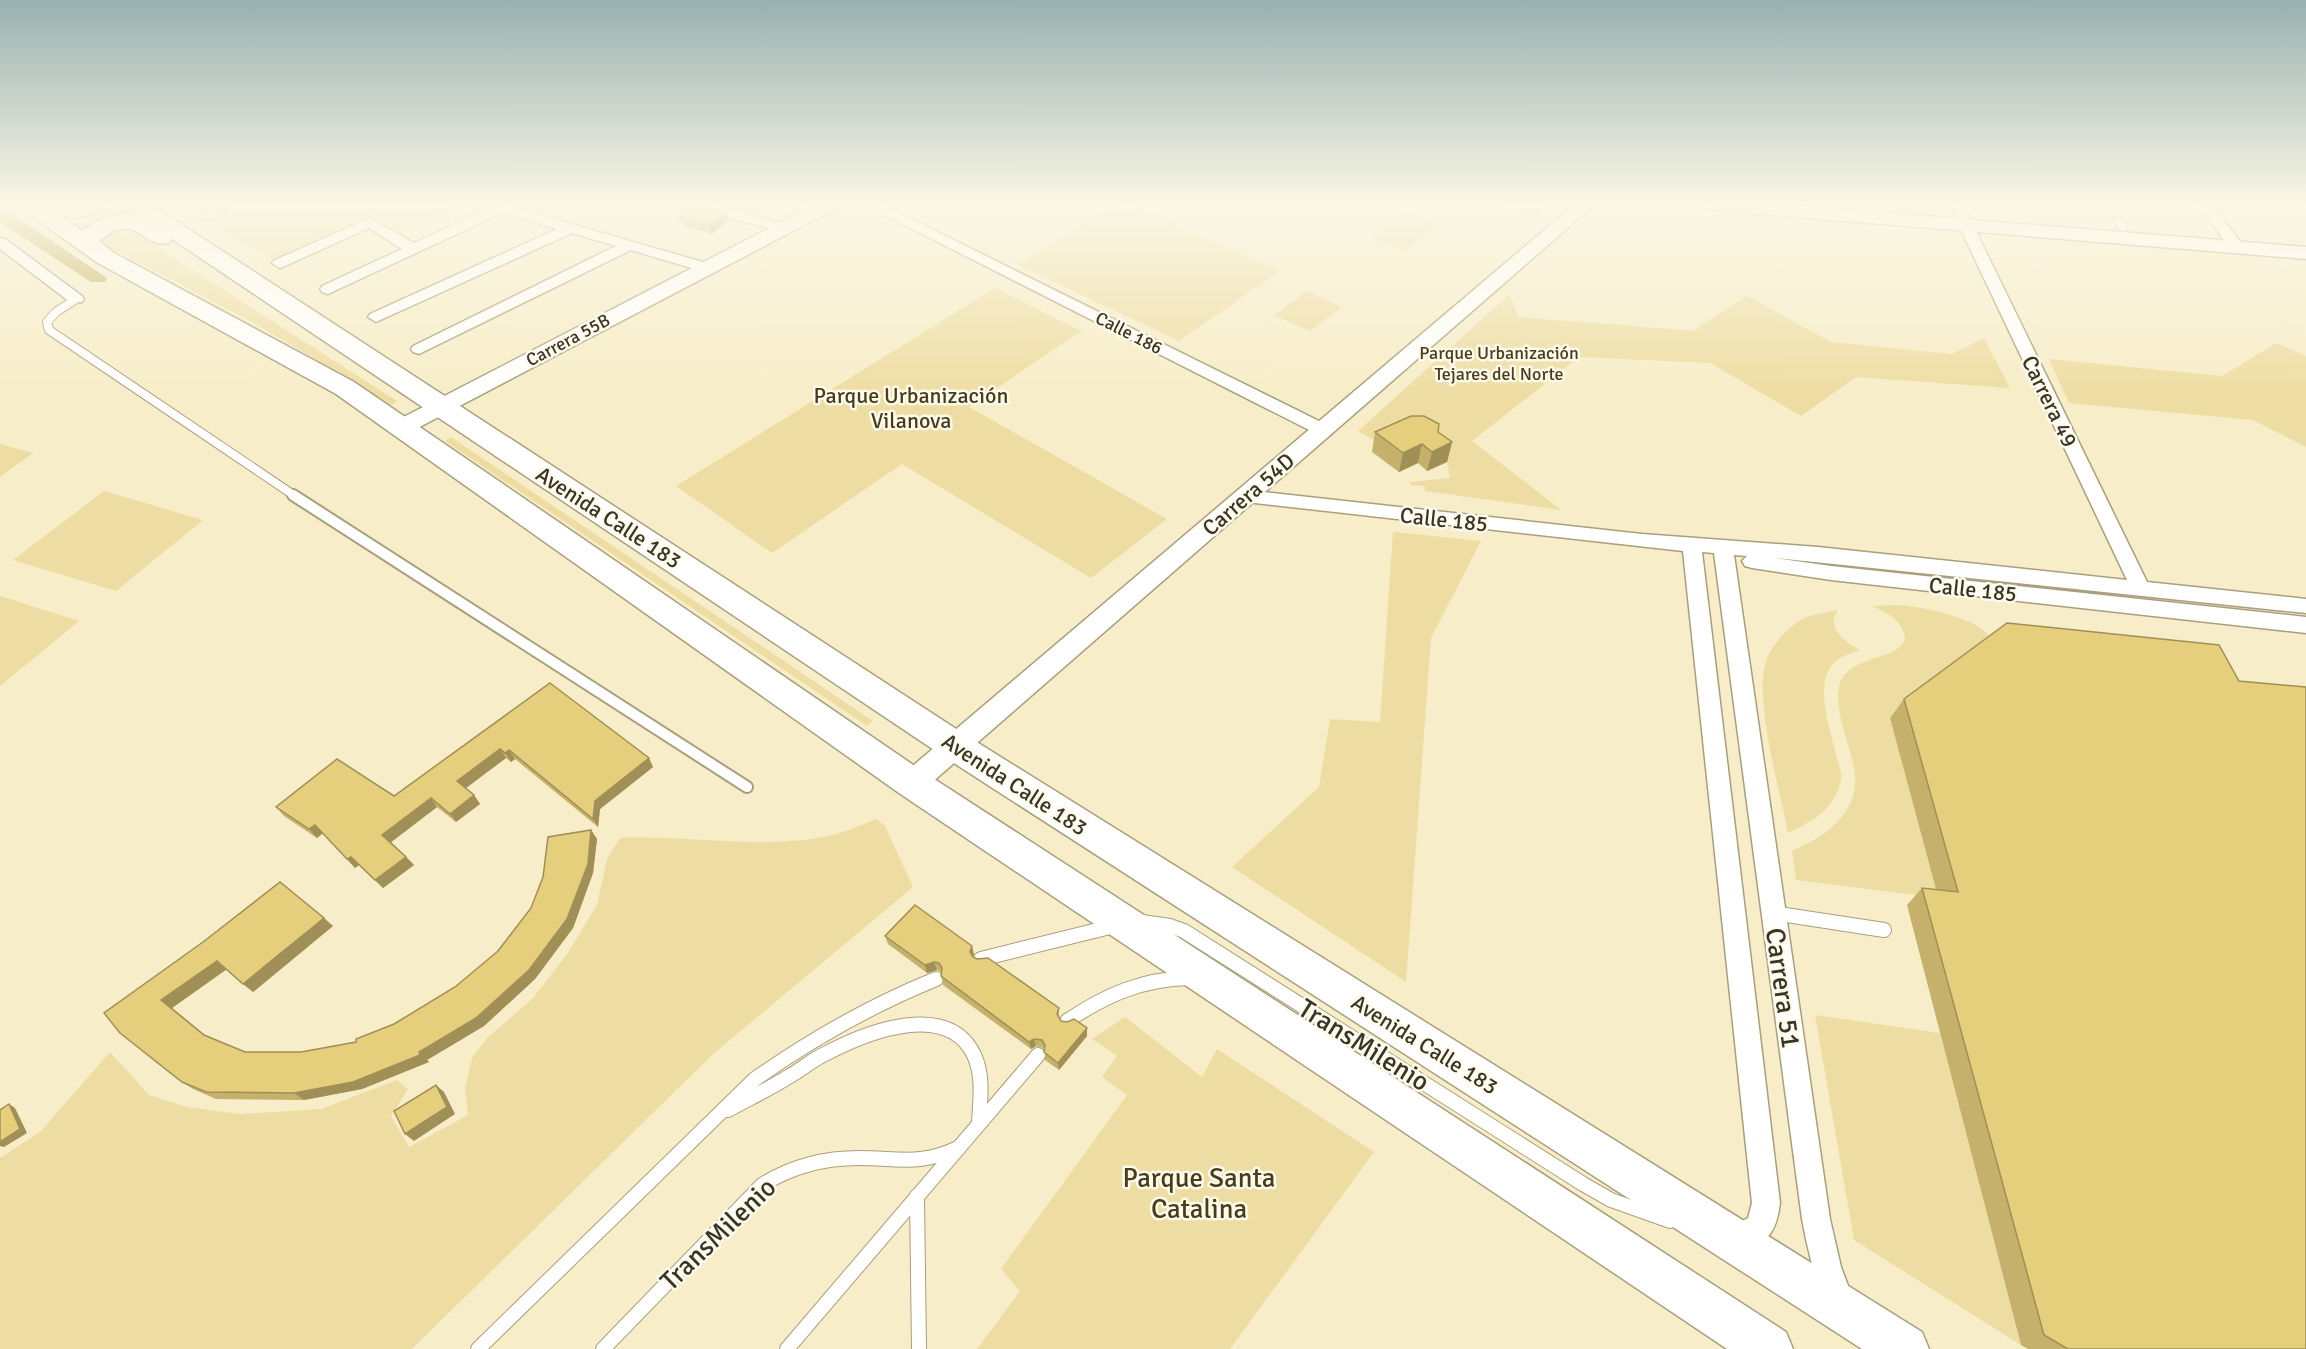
<svg xmlns="http://www.w3.org/2000/svg" width="2306" height="1349" font-family="Signika,sans-serif">
<style>
.green{fill:#eedda3}
.lines{fill:none;stroke-linecap:round;stroke-linejoin:round}
.canal{fill:#c3ad5b;fill-rule:evenodd}
.service-far2-casing{stroke:#a99f7c;stroke-width:10}
.service-far1-casing{stroke:#a99f7c;stroke-width:14}
.service-casing{stroke:#a99f7c;stroke-width:16}
.minor-casing{stroke:#a99f7c;stroke-width:3}
.tertiary-casing{stroke:#a99f7c;stroke-width:3}
.primary-casing{stroke:#a99f7c;stroke-width:3}
.service-far2{stroke:#fff;stroke-width:8}
.service-far1{stroke:#fff;stroke-width:10}
.service{stroke:#fff;stroke-width:14}
.minor{fill:#fff;fill-rule:evenodd}
.tertiary{fill:#fff;fill-rule:evenodd}
.primary{fill:#fff;fill-rule:evenodd}
.wall{fill:#c5b16b}
.shaded-wall{fill:#a09057}
.building{fill:#e5ce7c;stroke:#a09057;stroke-width:1.5}
.labels{text-anchor:middle;stroke-width:5;stroke-linejoin:round;paint-order:stroke}
.far-street-label{font-size:18px;fill:#383426;stroke:#fefaec}
.far-park-label{font-size:18px;fill:#473d1a;stroke:#fefaec}
.park-label{font-size:22px;fill:#473d1a;stroke:#fefaec}
.street-label{font-size:22px;fill:#383426;stroke:#fefaec}
.near-street-label{font-size:27px;fill:#383426;stroke:#fefaec}
.near-park-label{font-size:27px;fill:#473d1a;stroke:#fefaec}
</style>
<rect width="100%" height="100%" fill="#f7edc8"/>
<g class="green">
<path d="M109 204H119L132 215 87 232 69 218Z"/>
<path d="M237 204H437L453 209 402 232 373 214 275 260 222 231 217 224 222 214Z"/>
<path d="M1119 204H1129L1280 271 1179 341 1018 265Z"/>
<path d="M1492 204H1549L1535 217Z"/>
<path d="M1402 212 1437 225 1405 252 1369 238Z"/>
<path d="M125 227 397 401 391 405 261 327 102 243V238L111 230Z"/>
<path d="M995 288 1081 331 969 407 1167 519 1091 578 902 464 772 553 676 486Z"/>
<path d="M1307 291 1342 307 1310 331 1274 315Z"/>
<path d="M1509 295 1519 317 1693 331 1747 296 1831 342 1952 354 1984 338 2010 388 1856 377 1801 416 1710 363 1579 357 1472 441 1561 510 1425 491V486L1411 485 1410 482 1450 478 1447 462 1384 446 1358 431Z"/>
<path d="M2276 343 2306 356V447L2253 420 2069 403 2049 359 2222 376Z"/>
<path d="M451 437 873 721 867 726 445 441Z"/>
<path d="M0 444 33 453 0 477Z"/>
<path d="M104 491 203 520 116 591 13 560Z"/>
<path d="M1393 532 1481 541 1431 638 1406 982 1232 867 1319 787 1330 719 1380 722Z"/>
<path d="M0 596 79 621 0 686Z"/>
<path d="M1902 605C1926 608 1982 618 1993 641L1890 718 1939 898 1796 880 1792 851C1820 839 1852 819 1855 785 1857 767 1847 745 1843 727 1840 715 1836 699 1839 687 1847 653 1900 662 1905 638 1902 620 1887 612 1871 606Z"/>
<path d="M1838 610C1825 627 1845 642 1860 650 1851 653 1842 656 1835 662 1813 681 1830 728 1835 751 1837 760 1842 770 1841 779 1836 808 1813 821 1788 833 1780 791 1755 704 1765 665 1769 647 1787 628 1802 619 1812 614 1827 613 1838 610Z"/>
<path d="M876 819 885 826 913 887 712 1055 412 1349H0V1158L41 1131 110 1052 149 1095 187 1107 240 1114 321 1109 397 1080 408 1089 391 1116 409 1147 468 1115 465 1089 472 1058 487 1038 533 998 567 954 597 905 607 859 620 838C689 835 771 851 837 834 850 830 864 824 876 819Z"/>
<path d="M1815 1015 1940 1033 2021 1345 1854 1240Z"/>
<path d="M1125 1017 1202 1077 1217 1049 1374 1152 1230 1349H977L1020 1291 1001 1269 1127 1095 1102 1077 1117 1056 1092 1039Z"/>
</g>
<g class="lines">
<path class="canal" d="M0 209 6 210 107 278 105 282H91L0 222Z"/>
<g class="service-far2-casing">
<g id="service-far2">
<path d="M2119 221 2123 227"/>
<path d="M76 299 56 312 47 322 49 330 295 496"/>
</g>
</g>
<g class="service-far1-casing">
<path id="service-far1" d="M293 495 747 787"/>
</g>
<g class="service-casing">
<g id="service">
<path d="M1773 913 1884 930"/>
<path d="M1142 922 1170 926 1184 931 1583 1184 1611 1200 1670 1221"/>
<path d="M981 959 1114 926"/>
<path d="M1067 1021C1106 995 1142 979 1189 978"/>
<path d="M728 1110C748 1099 769 1089 788 1077 801 1070 813 1059 827 1053 867 1032 948 1000 974 1055 984 1076 980 1101 979 1123"/>
<path d="M917 1196 919 1349"/>
<path d="M478 1349 755 1079C812 1039 872 1005 936 979"/>
<path d="M603 1349 762 1185C792 1166 823 1158 859 1158 899 1158 919 1166 958 1148"/>
<path d="M787 1349 1038 1055"/>
</g>
</g>
<g class="minor-casing">
<g id="minor">
<path d="M215 204H231L212 220H202L200 217Z"/>
<path d="M480 204H502L713 265 716 268 708 273 631 250 419 354 413 352 411 349 413 346 616 246 572 233 376 322 368 317 370 314 557 229 502 213 328 294 322 292 320 289 322 286 402 249 369 228 285 266 280 268 272 263 275 260 370 218 414 243 488 209Z"/>
<path d="M684 204H707L789 225 791 228 784 232 686 207Z"/>
<path d="M863 204H881L1329 426 1332 430 1329 434H1317Z"/>
<path d="M2198 204H2212L2244 247 2241 250H2231Z"/>
<path d="M1960 209 1967 213 2147 582 2306 599V613L1775 558 1831 566 2306 617V633L1831 580 1752 568 1745 566 1742 561 1747 556 1734 555 1830 1219 1841 1267 1853 1299 1849 1310 1838 1314 1827 1310C1815 1280 1808 1251 1802 1219L1714 553 1702 552 1780 1203C1776 1236 1765 1245 1734 1254L1724 1250 1720 1240 1724 1230 1748 1218 1752 1203 1683 551 1246 502 1239 500 1237 496 1239 492 1246 490 1642 534 1818 547 2127 580 1953 213Z"/>
<path d="M0 238 5 239 82 296 84 299 82 302H70L0 249Z"/>
</g>
</g>
<g class="tertiary-casing">
<g id="tertiary">
<path d="M816 204H839L837 208 410 432 402 434 394 432 391 427 394 422Z"/>
<path d="M1575 204H1595L922 791 912 795 902 791 898 783 902 775Z"/>
<path d="M1703 204H1776L2306 247V259L1712 210 1705 208Z"/>
</g>
</g>
<g class="primary-casing">
<path id="primary" d="M19 204H113L110 209 78 218 60 215 83 231C96 218 118 212 137 215L124 204H150L967 736 1922 1332 1929 1349H1862L943 756 172 239 169 243C152 247 144 234 130 228L115 230 99 241 114 253 354 382 925 773 1786 1332 1793 1349H1727L899 793 336 394 98 263 22 209Z"/>
</g>
<use href="#service-far2" class="service-far2"/>
<use href="#service-far1" class="service-far1"/>
<use href="#service" class="service"/>
<use href="#minor" class="minor"/>
<use href="#tertiary" class="tertiary"/>
<use href="#primary" class="primary"/>
</g>
<g class="wall">
<path d="M680 219 728 220 712 234 683 226Z"/>
<path d="M1375 432H1438L1452 442 1447 462 1427 471 1418 463 1399 472 1372 452Z"/>
<path d="M2239 681 2306 1349H2028L2021 1345 1907 905 1922 888 1936 889 1890 718 1904 699Z"/>
<path d="M550 683 653 767 600 809 598 827 515 759 511 762 506 758 465 789 474 795 480 804 456 822 437 807 391 842 414 865 383 888 359 865 355 868 323 833 317 838 284 816 276 807 394 796Z"/>
<path d="M591 830 597 839 593 873 573 928 535 979 484 1026 427 1060 429 1062 362 1089 304 1100 216 1099 193 1089 182 1082 104 1013 333 926 253 992 227 969 172 1008 206 1036 245 1052H301L356 1042 394 1024 455 987 498 951Z"/>
<path d="M885 936 974 954 973 957 1059 1008V1018L1061 1021 1087 1028V1036L1059 1070 1045 1060V1050L1043 1048 1036 1046 1031 1049 943 985 941 976V972L937 970 927 973 888 944Z"/>
</g>
<g class="shaded-wall">
<path d="M726 212 728 220 712 234 709 226Z"/>
<path d="M1452 442 1447 462 1427 471 1432 452Z"/>
<path d="M1422 444 1418 463 1399 472 1403 453Z"/>
<path d="M500 749 506 758 463 790 457 781Z"/>
<path d="M509 750 515 759 511 762 505 753Z"/>
<path d="M649 758 653 767 600 809 598 827 593 819 595 801Z"/>
<path d="M474 795 480 804 456 822 450 814Z"/>
<path d="M431 798 437 807 390 843 382 835Z"/>
<path d="M315 825 323 833 317 838 309 829Z"/>
<path d="M591 830 597 839 593 873 573 928 535 979 484 1026 427 1060 429 1062 362 1089 304 1100 294 1093 419 1052Z"/>
<path d="M351 857 359 865 355 868 347 859Z"/>
<path d="M406 857 414 865 383 888 375 880Z"/>
<path d="M324 918 333 926 253 992 243 984Z"/>
<path d="M972 946 974 954 972 961 970 952Z"/>
<path d="M217 961 227 969 172 1008 215 1043 161 1000Z"/>
<path d="M934 962 937 970 927 973 925 965Z"/>
<path d="M1087 1028V1036L1059 1070 1058 1063Z"/>
<path d="M1034 1039 1036 1046 1031 1049 1029 1042Z"/>
<path d="M436 1085 444 1092 455 1114 414 1141 405 1134Z"/>
<path d="M9 1104 15 1108 27 1133 4 1147 0 1146V1142Z"/>
</g>
<g class="building">
<path d="M698 205 726 212 709 226 680 219Z"/>
<path d="M1411 416H1424L1439 424 1438 432 1452 442 1432 452 1422 444 1403 453 1375 432Z"/>
<path d="M2007 623 2219 645 2239 681 2306 687V1349H2068L2044 1335 1922 888 1958 892 1904 699Z"/>
<path d="M550 683 649 758 595 801 593 819 509 750 505 753 500 749 457 781 474 795 450 814 431 798 382 835 406 857 375 880 351 857 347 859 315 825 309 829 276 807 337 759 394 796Z"/>
<path d="M591 830 588 864 567 919 529 970 476 1018 419 1052 420 1055 353 1082 294 1093 206 1092 182 1082 120 1033 104 1013 203 942 280 882 324 918 243 984 217 961 161 1000 204 1035 245 1052H301L356 1042V1039L394 1024 455 987 498 951 531 908 543 877 548 837Z"/>
<path d="M915 905 972 946 970 952 973 957 977 959 988 958 1059 1008 1057 1014 1061 1021 1067 1022 1074 1019 1087 1028 1058 1063 1044 1052 1045 1045 1042 1040 1034 1039 1029 1042 941 976 942 968 939 963 934 962 925 965 885 936Z"/>
<path d="M436 1085 447 1107 405 1134 394 1111Z"/>
<path d="M9 1104 20 1129 0 1142V1110Z"/>
</g>
<linearGradient id="sky" x2="0" y2="1"><stop stop-color="#99b1b0"/><stop offset="0.52" stop-color="#fbf7e6"/><stop offset="1" stop-color="#fbf7e6" stop-opacity="0"/></linearGradient>
<rect width="2306" height="393" fill="url(#sky)"/>
<g class="labels">
<g class="far-street-label">
<text transform="translate(1129 333) rotate(27)" y="6">Calle 186</text>
<text transform="translate(568 340) rotate(-28)" y="6">Carrera 55B</text>
</g>
<g class="far-park-label">
<text x="1499" y="359">Parque Urbanización<tspan x="1499" dy="21">Tejares del Norte</tspan></text>
</g>
<g class="park-label">
<text x="911" y="403">Parque Urbanización<tspan x="911" dy="25">Vilanova</tspan></text>
</g>
<g class="street-label">
<text transform="translate(2050 401) rotate(64)" y="8">Carrera 49</text>
<text transform="translate(1248 494) rotate(-41)" y="8">Carrera 54D</text>
<text transform="translate(609 517) rotate(33)" y="8">Avenida Calle 183</text>
<text transform="translate(1444 519) rotate(6)" y="8">Calle 185</text>
<text transform="translate(1973 589) rotate(6)" y="8">Calle 185</text>
<text transform="translate(1015 784) rotate(33)" y="8">Avenida Calle 183</text>
<text transform="translate(1425 1044) rotate(32)" y="8">Avenida Calle 183</text>
</g>
<g class="near-street-label">
<text transform="translate(1783 988) rotate(82)" y="9">Carrera 51</text>
<text transform="translate(1364 1045) rotate(32)" y="9">TransMilenio</text>
<text transform="translate(718 1234) rotate(-44)" y="9">TransMilenio</text>
</g>
<g class="near-park-label">
<text x="1199" y="1187">Parque Santa<tspan x="1199" dy="31">Catalina</tspan></text>
</g>
</g>
</svg>
